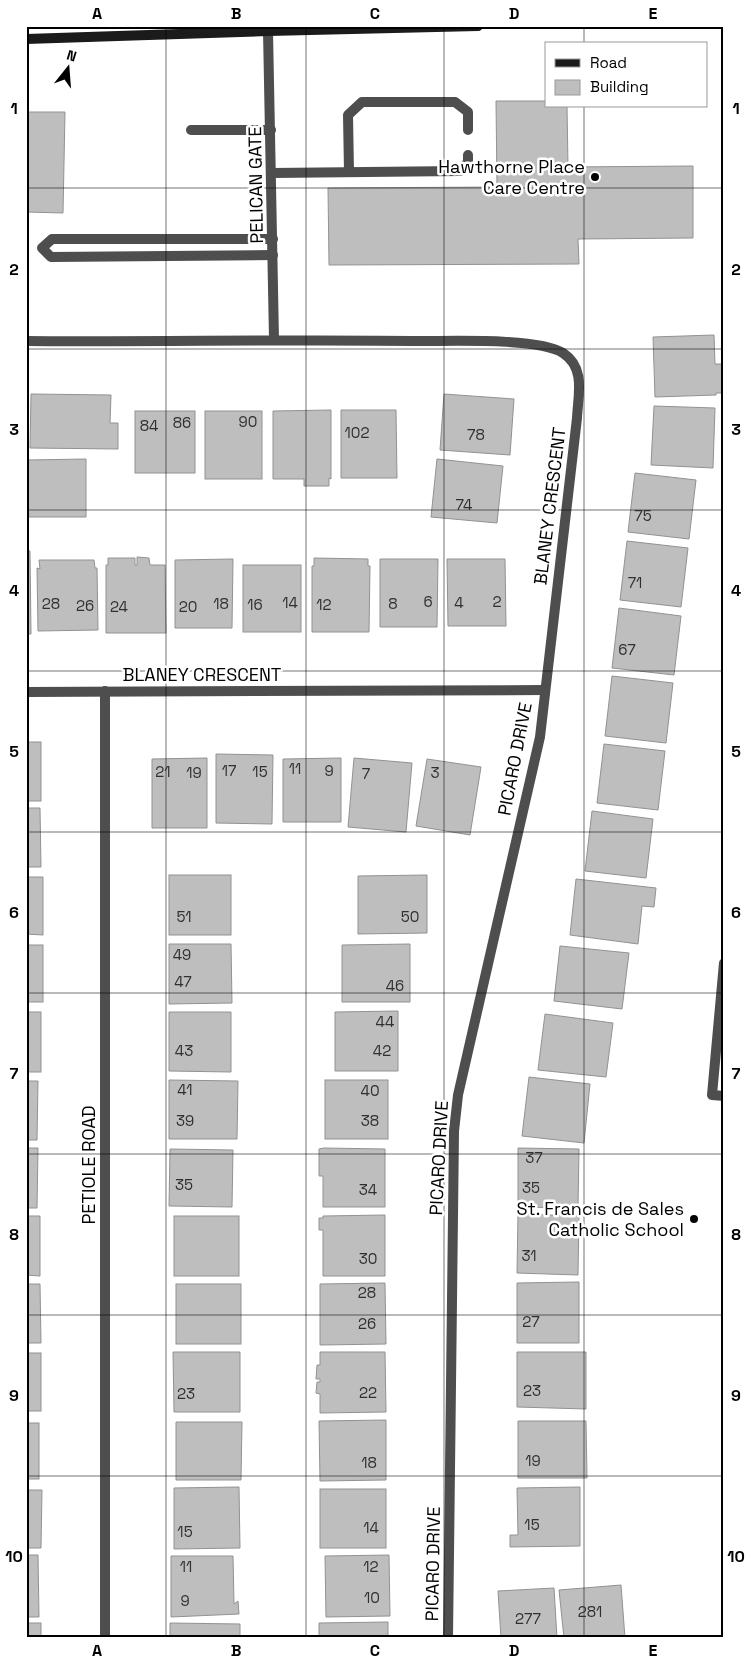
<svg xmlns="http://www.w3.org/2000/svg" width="750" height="1664" font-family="'Space Grotesk',sans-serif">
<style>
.building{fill:#bebebe;stroke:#929292}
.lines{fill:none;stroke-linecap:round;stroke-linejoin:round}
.service{stroke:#4e4e4e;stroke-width:10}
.minor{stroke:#4e4e4e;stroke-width:10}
.secondary{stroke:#1b1b1b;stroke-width:10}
.grid{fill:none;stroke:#000;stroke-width:1;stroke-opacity:0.55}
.poi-dot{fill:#000;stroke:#fff;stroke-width:2}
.labels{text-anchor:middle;stroke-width:5;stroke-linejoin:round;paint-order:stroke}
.number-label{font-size:15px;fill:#303030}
.poi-label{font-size:18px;fill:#000;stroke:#fff;text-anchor:end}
.street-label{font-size:18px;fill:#000;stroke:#fff}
.neatline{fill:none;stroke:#000;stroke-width:2}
.grid-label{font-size:16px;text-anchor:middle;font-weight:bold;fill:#000}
</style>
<rect width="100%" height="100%" fill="#fff"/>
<g class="building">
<path d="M496 101H546V106H567L568 167 693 166V238L578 239 579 264 329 265 328 188 497 187Z"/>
<path d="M26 112H65L63 213 26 212Z"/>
<path d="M714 335 715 364H724V393H716V395L655 397 653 337Z"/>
<path d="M31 394 111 395 110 423H118V449L30 448Z"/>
<path d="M444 394 514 399 510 455 440 450Z"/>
<path d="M654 406 715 408 713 468 651 465Z"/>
<path d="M331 410V479L329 478V486H304V479H273V411Z"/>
<path d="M341 410H396L397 478H341Z"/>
<rect x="135" y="411" width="60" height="62"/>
<rect x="205" y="411" width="57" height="68"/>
<path d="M86 459V517H26V460Z"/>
<path d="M437 459 503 466 497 523 431 517Z"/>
<path d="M635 473 696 480 689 539 628 532Z"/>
<path d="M627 541 688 548 681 607 620 600Z"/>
<path d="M26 551H30L31 634H26Z"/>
<path d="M137 557 149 558 150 565H165L166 633H106V565H108V558H135V565H137Z"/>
<path d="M314 558 368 559V566H370L369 632H312V566H314Z"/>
<path d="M233 559 232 628H175V560Z"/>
<path d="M380 559H438L437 627H380Z"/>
<path d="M447 559H505L506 626H448Z"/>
<path d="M39 560H94L95 568H97L98 630 38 631 37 568 40 569Z"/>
<rect x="243" y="565" width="58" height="67"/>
<path d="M619 608 681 616 674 675 612 668Z"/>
<path d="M612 676 673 683 666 743 605 736Z"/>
<rect x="26" y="742" width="15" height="59"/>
<path d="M604 744 665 751 658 810 597 803Z"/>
<path d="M216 754 273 755 272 824 216 823Z"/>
<path d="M207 758V828H152V759Z"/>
<path d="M341 758V822H283V759Z"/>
<path d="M354 758 412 763 406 832 348 827Z"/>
<path d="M427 759 481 767 470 835 416 826Z"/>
<path d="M26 808H40L41 867H26Z"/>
<path d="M592 811 653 819 646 878 585 871Z"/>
<rect x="169" y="875" width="62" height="60"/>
<path d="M427 875V933L358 934V876Z"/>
<path d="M26 877H43V935L26 934Z"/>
<path d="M576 879 656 888 654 907 642 906 638 944 570 935Z"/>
<path d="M169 944H231L232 1003 169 1004Z"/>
<path d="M410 944V1002H342V945Z"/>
<rect x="26" y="945" width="17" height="57"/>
<path d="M560 946 629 953 622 1009 554 1001Z"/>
<path d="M398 1011V1071H335V1012Z"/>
<rect x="26" y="1012" width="15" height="60"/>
<path d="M169 1012H231V1072L169 1071Z"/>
<path d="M545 1014 613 1023 606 1077 538 1070Z"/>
<path d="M529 1077 590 1084 584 1143 522 1136Z"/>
<path d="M169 1080 238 1081 237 1139H169Z"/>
<rect x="325" y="1080" width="63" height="59"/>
<path d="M26 1081H38L37 1140H26Z"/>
<path d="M26 1148H38L37 1208H26Z"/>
<path d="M324 1148 385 1149V1207H323V1176H319V1149Z"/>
<path d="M518 1148 579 1149 578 1208 518 1207Z"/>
<path d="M170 1149 233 1150 232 1207 169 1206Z"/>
<path d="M518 1214 579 1216 578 1275 517 1273Z"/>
<path d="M385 1215V1276H323V1230H319V1218H323V1216Z"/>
<path d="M26 1216H40V1276L26 1275Z"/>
<rect x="174" y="1216" width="65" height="60"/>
<path d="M579 1282V1343H517V1283Z"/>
<path d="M385 1283 386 1344 320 1345V1284Z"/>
<path d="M26 1284H40L41 1343H26Z"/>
<rect x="176" y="1284" width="65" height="60"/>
<path d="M173 1352H240V1412H174Z"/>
<path d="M320 1352H385L386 1412 320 1413V1394L316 1393 317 1382H320V1379H316L317 1365H320Z"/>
<path d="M517 1352H586V1409L517 1407Z"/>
<rect x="26" y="1353" width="15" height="58"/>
<path d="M386 1420V1480L320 1481 319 1421Z"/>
<path d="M518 1421H586L587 1478H518Z"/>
<path d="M176 1422H242L241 1480H176Z"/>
<rect x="26" y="1423" width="13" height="56"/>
<path d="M239 1487 240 1548 174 1549V1488Z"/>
<path d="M580 1487V1546L510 1547V1535H518L517 1488Z"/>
<rect x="320" y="1489" width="66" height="59"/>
<path d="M26 1490H42L41 1548H26Z"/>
<path d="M26 1555H38L39 1617H26Z"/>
<path d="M389 1555 390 1616 326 1617 325 1556Z"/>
<path d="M171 1556H233L234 1604 238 1601 239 1614 171 1617Z"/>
<path d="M621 1585 625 1638H564L559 1590Z"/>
<path d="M554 1588 557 1638H501L498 1591Z"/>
<path d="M388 1622V1638H319V1623Z"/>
<rect x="26" y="1623" width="15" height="15"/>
<path d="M170 1623 240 1624V1638H170Z"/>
</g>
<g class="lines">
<g class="service">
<path d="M191 130H271"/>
<path d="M349 172 348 115 362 102H455L468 112V130"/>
<path d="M272 173 460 171 468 162V155"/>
<path d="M273 239H52L42 248 51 257 273 255"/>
<path d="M724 963 712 1095 724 1096"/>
</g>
<g class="minor">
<path d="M268 31 274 339"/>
<path d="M26 341C159 342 292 339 424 341 454 341 540 338 563 353 586 368 578 395 577 418L540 737 458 1095 454 1131 448 1638"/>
<path d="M26 692 544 690"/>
<path d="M105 1638V691"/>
</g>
<path class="secondary" d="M26 39 268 31 478 26"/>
</g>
<path class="grid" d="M166 26V1638M306 26V1638M444 26V1638M584 26V44M584 106V1638M26 188H724M26 349H724M26 510H724M26 671H724M26 832H724M26 993H724M26 1154H724M26 1315H724M26 1476H724"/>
<g class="poi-dot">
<circle cx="595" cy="177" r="5"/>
<circle cx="694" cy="1219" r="5"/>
</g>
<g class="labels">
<g class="number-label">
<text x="248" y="427">90</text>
<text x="182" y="428">86</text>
<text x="149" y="431">84</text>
<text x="357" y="438">102</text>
<text x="476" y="440">78</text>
<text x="464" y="510">74</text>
<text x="643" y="521">75</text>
<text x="635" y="588">71</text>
<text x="428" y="607">6</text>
<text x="497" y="607">2</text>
<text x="290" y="608">14</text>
<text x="459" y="608">4</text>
<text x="51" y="609">28</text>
<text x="221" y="609">18</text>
<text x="393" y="609">8</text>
<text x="255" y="610">16</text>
<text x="324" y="610">12</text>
<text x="85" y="611">26</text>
<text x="119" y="612">24</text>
<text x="188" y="612">20</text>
<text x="627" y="655">67</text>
<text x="295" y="774">11</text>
<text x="229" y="776">17</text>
<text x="329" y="776">9</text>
<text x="163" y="777">21</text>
<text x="260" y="777">15</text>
<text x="194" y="778">19</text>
<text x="435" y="778">3</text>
<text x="366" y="779">7</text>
<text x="184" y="922">51</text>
<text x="410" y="922">50</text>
<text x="182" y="960">49</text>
<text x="183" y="987">47</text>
<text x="395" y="991">46</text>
<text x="385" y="1027">44</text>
<text x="184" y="1056">43</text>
<text x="382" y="1056">42</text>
<text x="185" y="1095">41</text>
<text x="370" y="1096">40</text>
<text x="185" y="1126">39</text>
<text x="370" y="1126">38</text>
<text x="534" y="1163">37</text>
<text x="184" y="1190">35</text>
<text x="531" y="1193">35</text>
<text x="368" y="1195">34</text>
<text x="529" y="1261">31</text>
<text x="368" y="1264">30</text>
<text x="367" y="1298">28</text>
<text x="531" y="1327">27</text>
<text x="367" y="1329">26</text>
<text x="532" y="1396">23</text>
<text x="368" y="1398">22</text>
<text x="186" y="1399">23</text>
<text x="533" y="1466">19</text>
<text x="369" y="1468">18</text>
<text x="532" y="1530">15</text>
<text x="371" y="1533">14</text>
<text x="185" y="1537">15</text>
<text x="186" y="1572">11</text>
<text x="371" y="1572">12</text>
<text x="372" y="1603">10</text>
<text x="185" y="1606">9</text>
<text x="590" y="1617">281</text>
<text x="528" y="1624">277</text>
</g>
<g class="poi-label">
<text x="585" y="173">Hawthorne Place<tspan x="585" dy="21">Care Centre</tspan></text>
<text x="684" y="1215">St. Francis de Sales<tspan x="684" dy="21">Catholic School</tspan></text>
</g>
<g class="street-label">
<text transform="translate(256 185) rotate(-91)" y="6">PELICAN GATE</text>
<text transform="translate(550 506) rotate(-83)" y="6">BLANEY CRESCENT</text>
<text x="202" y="681">BLANEY CRESCENT</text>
<text transform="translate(515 759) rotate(-79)" y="6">PICARO DRIVE</text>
<text transform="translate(439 1158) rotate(-87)" y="6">PICARO DRIVE</text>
<text transform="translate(89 1165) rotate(-90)" y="6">PETIOLE ROAD</text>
<text transform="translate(433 1564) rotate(-89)" y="6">PICARO DRIVE</text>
</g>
</g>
<rect width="750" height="1664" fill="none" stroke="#ffffff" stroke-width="55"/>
<rect x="545" y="42" width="162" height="65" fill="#ffffff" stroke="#999999"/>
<rect x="555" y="59" width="25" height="8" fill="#1b1b1b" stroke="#999999"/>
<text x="590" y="68" font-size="15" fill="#000000">Road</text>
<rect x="555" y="80" width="25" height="15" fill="#bebebe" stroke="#999999"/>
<text x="590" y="92" font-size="15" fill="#000000">Building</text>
<g transform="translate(68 68) rotate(17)" stroke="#ffffff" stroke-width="4" paint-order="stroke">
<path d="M0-4L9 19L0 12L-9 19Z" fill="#000000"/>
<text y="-8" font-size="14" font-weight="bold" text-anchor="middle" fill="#000000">N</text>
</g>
<rect x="28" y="28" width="694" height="1608" class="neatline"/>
<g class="grid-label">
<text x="97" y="19">A</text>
<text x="236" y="19">B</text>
<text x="375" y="19">C</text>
<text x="514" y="19">D</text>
<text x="653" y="19">E</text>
<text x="14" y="114">1</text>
<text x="736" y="114">1</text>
<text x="14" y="275">2</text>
<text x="736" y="275">2</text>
<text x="14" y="435">3</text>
<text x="736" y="435">3</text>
<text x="14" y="596">4</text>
<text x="736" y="596">4</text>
<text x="14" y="757">5</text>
<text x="736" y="757">5</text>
<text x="14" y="918">6</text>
<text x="736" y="918">6</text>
<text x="14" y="1079">7</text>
<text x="736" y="1079">7</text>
<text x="14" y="1240">8</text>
<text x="736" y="1240">8</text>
<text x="14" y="1401">9</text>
<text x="736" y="1401">9</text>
<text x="14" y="1562">10</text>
<text x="736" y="1562">10</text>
<text x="97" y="1656">A</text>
<text x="236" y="1656">B</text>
<text x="375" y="1656">C</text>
<text x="514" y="1656">D</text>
<text x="653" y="1656">E</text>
</g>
</svg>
